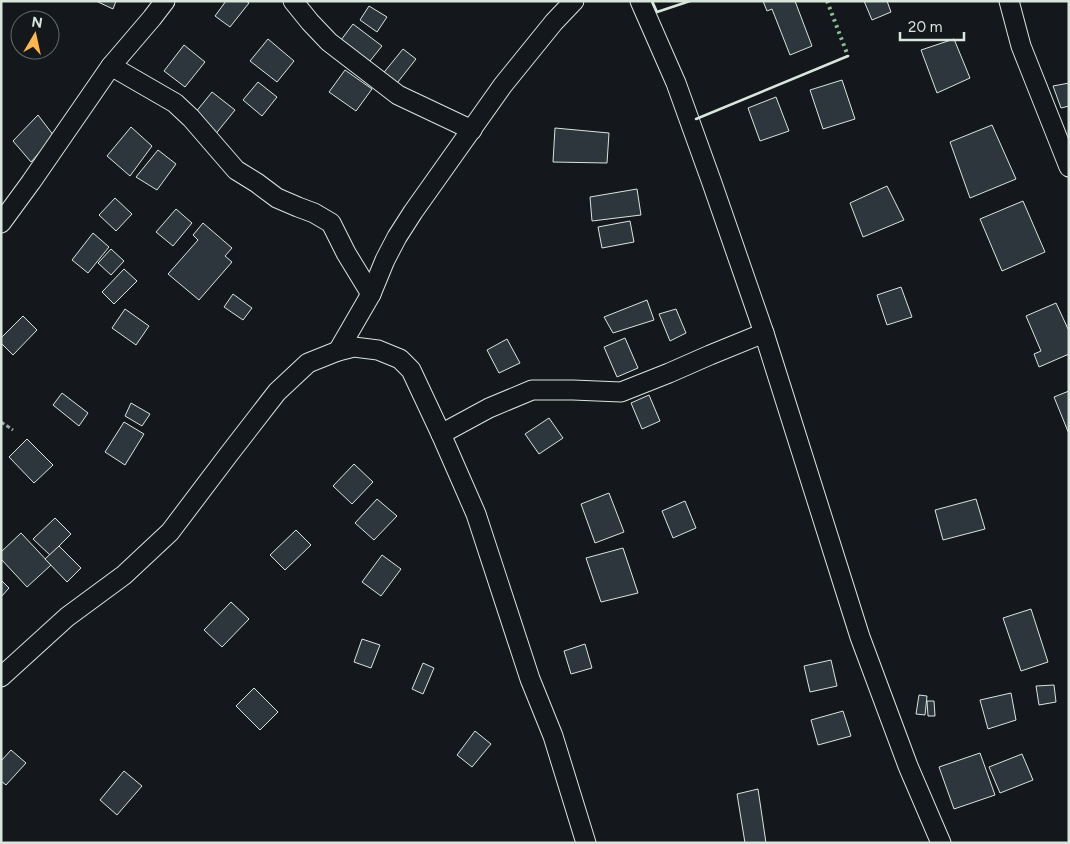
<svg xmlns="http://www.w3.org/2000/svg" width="1070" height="844" font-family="Figtree,sans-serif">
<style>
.building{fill:#2c363c;stroke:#d8e6dc}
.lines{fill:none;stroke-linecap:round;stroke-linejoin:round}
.street-casing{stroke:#d8e6dc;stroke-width:21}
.path{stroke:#9da8a2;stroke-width:3;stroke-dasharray:4 2.5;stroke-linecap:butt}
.street{stroke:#14181c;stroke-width:19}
.hedge{stroke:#8ac095;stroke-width:4;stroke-dasharray:2.5 4;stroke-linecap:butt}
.wall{stroke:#d8e6dc;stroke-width:2.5}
</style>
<rect width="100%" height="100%" fill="#14181c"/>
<g class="building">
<path d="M96 1H116L113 9Z"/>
<path d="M226 1H246L249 3 230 27 215 16Z"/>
<path d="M763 1H795L812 46 790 55 772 9 767 11Z"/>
<path d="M864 1H887L891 12 872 20Z"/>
<path d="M369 6 387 17 377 32 360 20Z"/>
<path d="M353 24 382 46 366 66 338 44Z"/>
<path d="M268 39 294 61 277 82 250 61Z"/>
<path d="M954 39 970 78 937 93 921 50Z"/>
<path d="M184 45 205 62 185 87 164 71Z"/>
<path d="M403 49 416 59 394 87 381 76Z"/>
<path d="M345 70 372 89 356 111 329 92Z"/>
<path d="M842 80 855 119 823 129 810 90Z"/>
<path d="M258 82 277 97 262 116 243 100Z"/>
<path d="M1069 83V106L1061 108 1053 86Z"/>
<path d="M212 92 235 110 214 136 191 118Z"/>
<path d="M776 97 789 131 760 141 748 108Z"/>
<path d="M38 115 54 136 31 162 13 141Z"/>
<path d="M992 125 1016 179 970 198 950 142Z"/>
<path d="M131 127 152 146 130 176 107 156Z"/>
<path d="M555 128 609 133 607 163 553 162Z"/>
<path d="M158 150 176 164 157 190 136 177Z"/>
<path d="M887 186 904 220 863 237 850 203Z"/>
<path d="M637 189 641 215 592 221 590 197Z"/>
<path d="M115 198 132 214 116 231 99 215Z"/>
<path d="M1023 201 1045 252 1002 271 980 219Z"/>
<path d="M176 209 192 223 173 246 156 232Z"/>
<path d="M630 221 634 242 602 248 598 227Z"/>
<path d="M203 223 232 248 225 256 232 262 199 300 168 274 198 240 193 235Z"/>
<path d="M93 233 109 247 88 273 72 260Z"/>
<path d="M111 249 124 261 111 275 98 263Z"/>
<path d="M124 269 137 281 114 304 102 292Z"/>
<path d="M901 287 912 317 887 325 877 295Z"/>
<path d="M233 294 252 308 243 320 224 307Z"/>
<path d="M647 300 654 320 613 333 604 317Z"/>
<path d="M1056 303 1069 331V354L1039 367 1034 354 1041 351 1026 316Z"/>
<path d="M125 309 149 326 136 345 112 328Z"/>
<path d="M676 309 686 333 670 341 659 314Z"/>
<path d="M23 316 37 330 13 355 1 343V338Z"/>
<path d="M625 338 638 368 617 377 604 347Z"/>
<path d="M507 339 520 363 499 373 487 350Z"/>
<path d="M1069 391V434L1054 397Z"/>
<path d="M62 393 88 413 79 426 53 405Z"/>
<path d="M649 395 660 421 642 429 631 403Z"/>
<path d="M131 403 150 414 142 426 125 416Z"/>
<path d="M549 418 563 438 539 454 525 434Z"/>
<path d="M124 422 144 434 125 465 105 452Z"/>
<path d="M27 439 53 465 34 483 9 457Z"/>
<path d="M354 464 373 482 352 504 333 486Z"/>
<path d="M609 493 624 532 595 543 581 504Z"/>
<path d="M377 499 397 516 374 540 355 523Z"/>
<path d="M976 499 985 529 943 540 935 510Z"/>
<path d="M685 501 696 528 673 538 662 511Z"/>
<path d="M55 518 71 534 50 555 33 539Z"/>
<path d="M296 530 311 545 285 570 270 555Z"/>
<path d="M21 533 51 565 27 587 1 559V552Z"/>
<path d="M59 546 81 568 67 582 45 559Z"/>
<path d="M623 548 638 593 601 602 586 558Z"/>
<path d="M382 555 401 569 381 596 362 582Z"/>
<path d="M1 580 9 588 1 597Z"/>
<path d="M231 602 249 619 222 647 204 630Z"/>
<path d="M1031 609 1048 662 1021 671 1003 618Z"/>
<path d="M362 639 380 645 371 668 354 662Z"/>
<path d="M585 644 592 668 571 674 564 651Z"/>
<path d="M831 660 837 686 810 692 804 666Z"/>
<path d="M423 663 434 668 423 694 412 689Z"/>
<path d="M1054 685 1056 702 1039 705 1036 686Z"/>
<path d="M254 688 278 712 260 730 236 706Z"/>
<path d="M1011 693 1016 720 988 729 980 700Z"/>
<path d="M919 695 927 696 925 715 916 714Z"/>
<path d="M927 701H934L935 716H928Z"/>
<path d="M843 711 851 736 818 745 811 720Z"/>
<path d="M475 731 491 744 472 767 457 755Z"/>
<path d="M11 750 26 763 6 785 1 781V761Z"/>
<path d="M980 753 995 795 954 809 939 767Z"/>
<path d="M1022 754 1033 780 1000 793 989 767Z"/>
<path d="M124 771 142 786 117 815 100 800Z"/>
<path d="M758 789 766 843H745L737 794Z"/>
</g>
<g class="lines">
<g class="street-casing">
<g id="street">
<path d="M293 1 310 22 329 42 398 95 472 130"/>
<path d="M640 1 676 83 712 183 764 333 860 637 908 766 941 843"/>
<path d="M1009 1 1021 46 1069 167"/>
<path d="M111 66 175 103 191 118 236 170 257 183 277 198 298 207 314 213 331 223 346 253 371 294"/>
<path d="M1 223 31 182 111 66 152 18 165 1"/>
<path d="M338 351 371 294 385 260 397 237 413 212 503 85 554 22 574 1"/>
<path d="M441 434 489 408 532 390H573L621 392 669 373 710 355 764 333"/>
<path d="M1 677 67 617 124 575 170 532 229 454 277 392 308 363 338 351 354 347 378 350 400 359 411 370 441 434 476 514 530 679 553 736 586 843"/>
</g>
</g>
<path class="path" d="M1 422 13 430"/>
<use href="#street" class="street"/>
<path class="hedge" d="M827 1 848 56"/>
<g class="wall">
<path d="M652 1 657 12 690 1"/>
<path d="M696 119 848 56"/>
</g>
</g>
<rect width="1070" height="844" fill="none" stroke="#d8e6dc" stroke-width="5"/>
<g transform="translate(35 35) rotate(9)"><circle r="24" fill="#14181c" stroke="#626a69"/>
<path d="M0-4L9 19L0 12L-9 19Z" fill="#ffb74d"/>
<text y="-8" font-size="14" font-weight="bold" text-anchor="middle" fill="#d8e6dc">N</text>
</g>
<path d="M900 32v8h64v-8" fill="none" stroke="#d8e6dc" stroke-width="2.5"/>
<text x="908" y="32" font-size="15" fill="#d8e6dc" stroke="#14181c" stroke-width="4" paint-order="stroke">20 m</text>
</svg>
